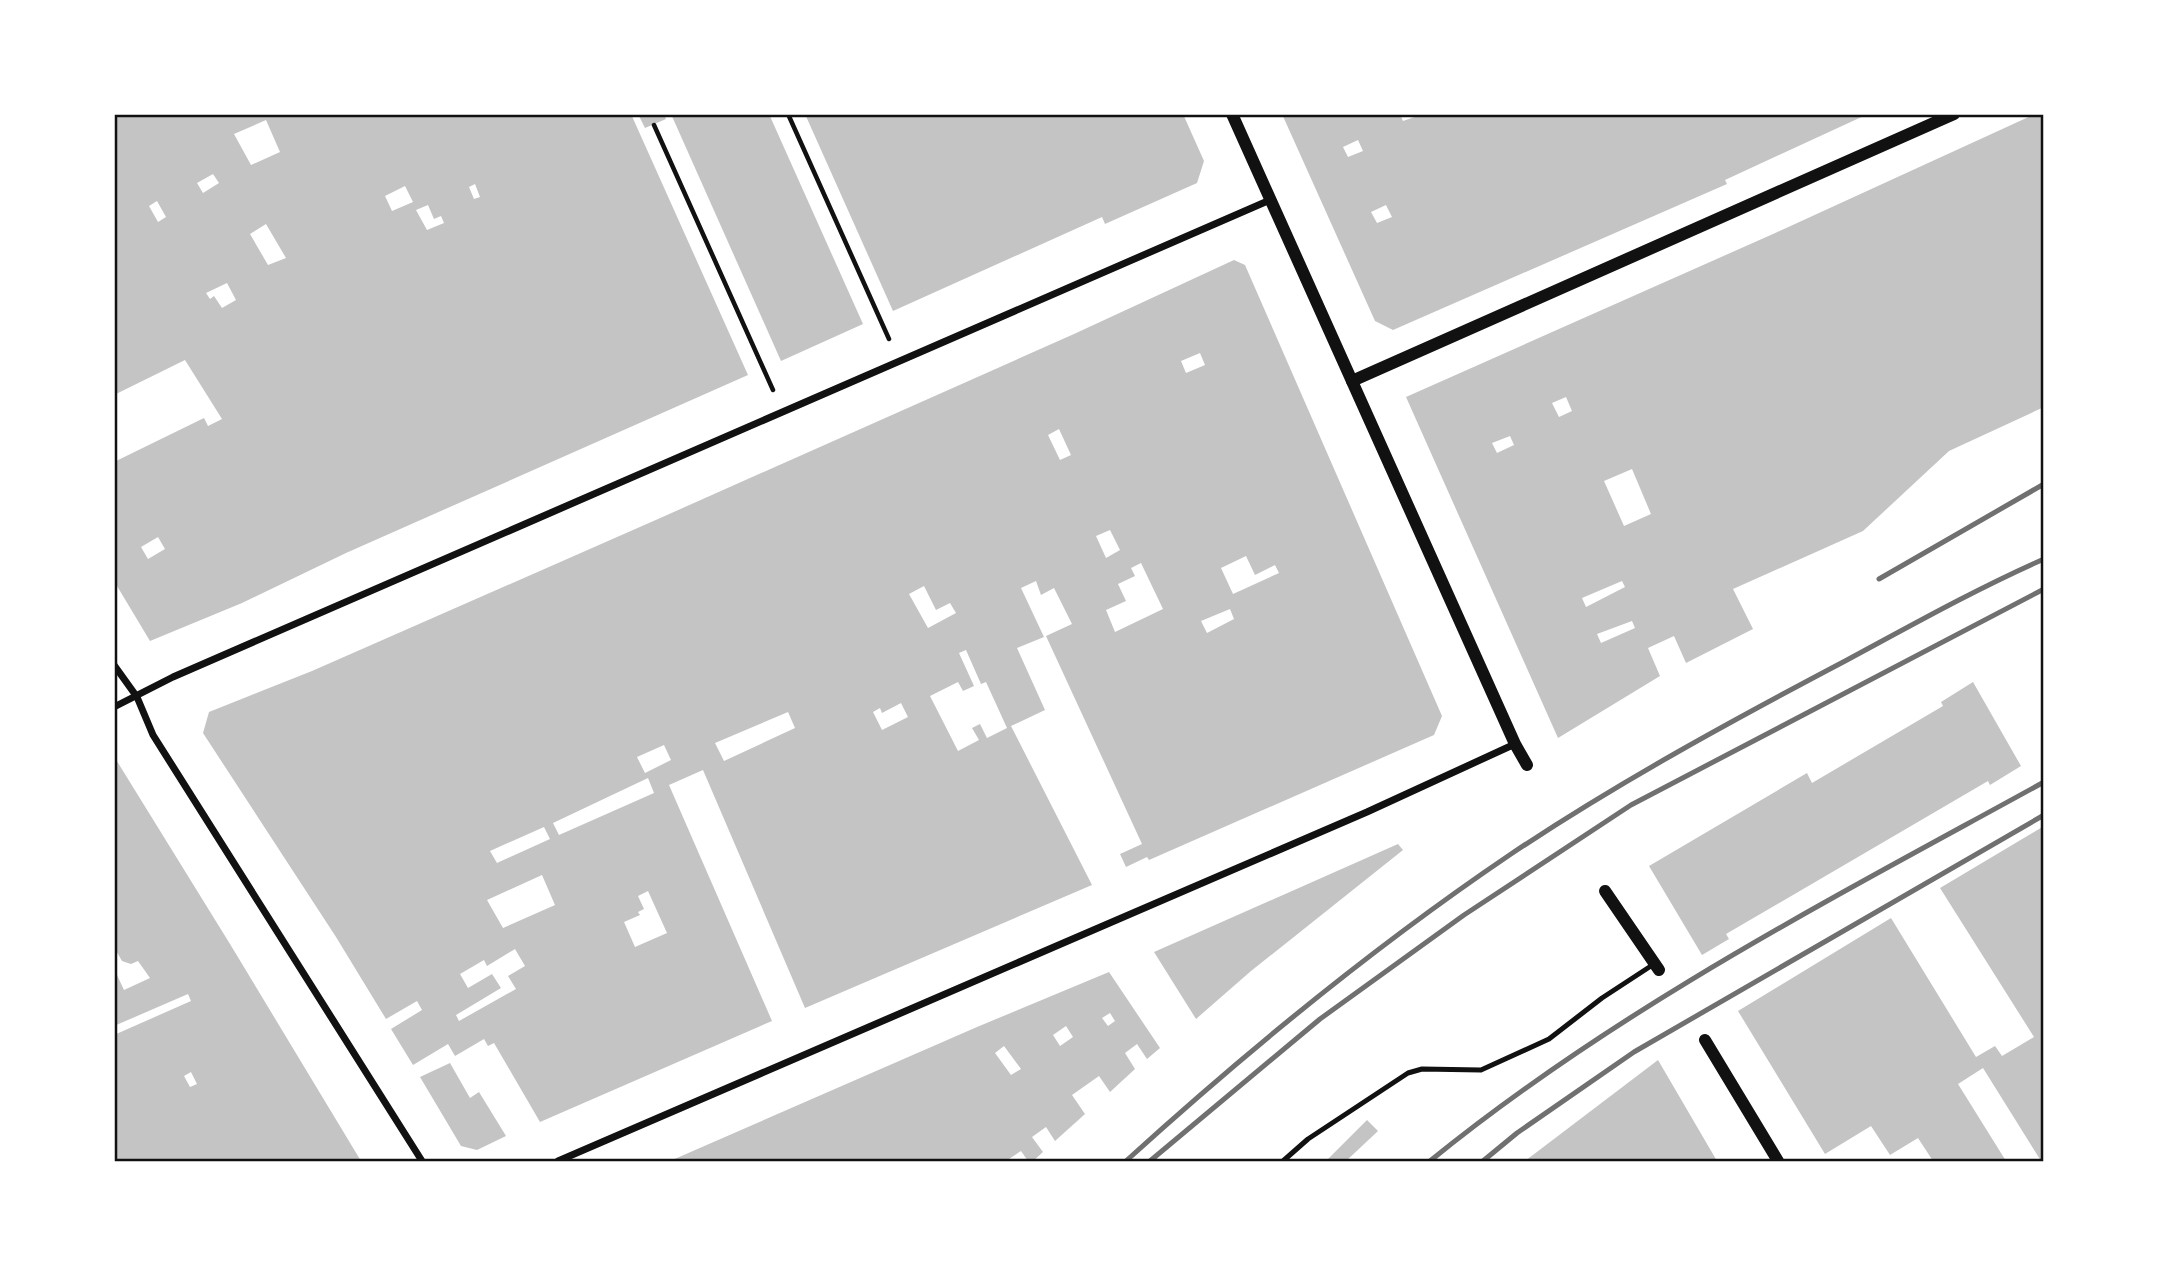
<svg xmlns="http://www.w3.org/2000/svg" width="2158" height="1275" font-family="'Work Sans',sans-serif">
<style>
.building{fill:#c4c4c4;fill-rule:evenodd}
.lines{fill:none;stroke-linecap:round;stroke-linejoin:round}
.path{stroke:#111;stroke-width:4.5}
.service{stroke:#111;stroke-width:5}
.minor{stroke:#111;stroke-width:7}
.tertiary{stroke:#111;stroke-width:12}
.rail{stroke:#707070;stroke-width:5}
.neatline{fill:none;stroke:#111;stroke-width:2.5}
</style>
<rect width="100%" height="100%" fill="#fff"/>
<g class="building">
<path d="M114 114H631L748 375 346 553 242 603 150 641 114 581V462L204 418 208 426 222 419 185 360 114 395ZM266 120 280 152 251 165 234 134ZM213 174 219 183 203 193 197 183ZM475 184 480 197 474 199 469 187ZM405 186 413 202 392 211 385 196ZM157 201 166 217 158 222 149 206ZM428 205 434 219 441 216 444 223 427 230 416 210ZM266 224 286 258 268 265 250 234ZM227 283 236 300 222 308 214 296 210 299 206 293ZM158 537 165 549 148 559 141 547Z"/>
<path d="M638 114H664L666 119 645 128Z"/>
<path d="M671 114H769L863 324 781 361Z"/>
<path d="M805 114H1183L1204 161 1197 183 1105 224 1102 217 893 311Z"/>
<path d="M1282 114H1400L1403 121 1423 114H1868L1725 180 1727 184 1393 330 1375 321ZM1358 140 1363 151 1348 157 1343 147ZM1386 205 1392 217 1377 223 1371 212Z"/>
<path d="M2035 114H2044V407L1949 451 1863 531 1733 589 1753 629 1686 663 1674 636 1648 648 1660 676 1558 738 1406 397 1773 234ZM1566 397 1572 411 1559 417 1552 403ZM1510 436 1514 445 1497 453 1492 443ZM1632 469 1651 514 1624 526 1604 481ZM1622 581 1625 587 1586 607 1582 598ZM1632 621 1635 628 1601 643 1597 634Z"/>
<path d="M1234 260 1245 265 1442 716 1434 735 1149 860 1147 857 1126 867 1120 854 1142 844 1046 636 1072 624 1054 588 1041 595 1036 581 1021 588 1044 637 1017 648 1045 710 1011 726 1092 885 805 1008 703 770 669 785 772 1021 540 1122 494 1043 488 1046 484 1039 455 1056 448 1044 413 1065 391 1029 422 1010 417 1001 386 1019 336 937 203 733 209 712 312 671 658 519 1074 334ZM1200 353 1205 365 1186 373 1181 361ZM1059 429 1071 455 1060 460 1048 435ZM1110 530 1120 550 1106 558 1096 536ZM1246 556 1255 575 1275 565 1279 573 1233 594 1221 568ZM1141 563 1163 609 1115 632 1106 610 1126 601 1118 584 1135 576 1131 568ZM924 586 936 610 950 603 956 613 928 628 909 594ZM1230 609 1234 619 1207 633 1201 621ZM966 650 981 684 986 682 1007 728 987 738 980 724 972 728 979 740 958 751 930 696 958 682 963 691 974 686 959 653ZM901 703 908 717 882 730 873 712 880 708 882 713ZM788 712 795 728 724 761 715 743ZM664 745 671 760 645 773 637 757ZM648 778 654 793 559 835 553 823ZM544 827 550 839 497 863 490 851ZM542 875 555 905 503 928 487 900ZM648 891 667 933 635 947 624 922 640 915 638 912 644 909 638 896ZM515 949 525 966 508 976 516 989 459 1021 456 1015 501 988 492 974 468 988 460 974 484 960 487 966Z"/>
<path d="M1973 682 2021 766 1990 785 1988 781 1726 934 1729 939 1702 955 1649 866 1807 773 1812 783 1943 706 1941 702Z"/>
<path d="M115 758 230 944 361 1161H114V1035L191 1001 188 994 114 1026V977L117 975 124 990 150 978 138 961 131 964 122 961 114 947ZM191 1072 197 1084 190 1087 184 1076Z"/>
<path d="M2044 826V1161H2041L1983 1068 1958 1084 2006 1161H1933L1918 1138 1890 1155 1871 1126 1825 1154 1738 1011 1891 918 1976 1057 1995 1046 2002 1056 2034 1037 1940 888Z"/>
<path d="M1398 844 1403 850 1251 971 1196 1019 1154 952Z"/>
<path d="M1109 972 1160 1048 1147 1059 1137 1044 1125 1053 1135 1069 1110 1092 1099 1076 1072 1095 1085 1114 1055 1141 1046 1127 1032 1137 1043 1152 1033 1161H1028L1021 1151 1006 1161H670L977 1027ZM1110 1013 1115 1021 1108 1026 1102 1018ZM1066 1026 1073 1037 1060 1046 1053 1035ZM1004 1046 1021 1069 1011 1075 995 1053Z"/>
<path d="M1658 1060 1717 1161H1525Z"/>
<path d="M450 1063 470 1098 479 1092 506 1136 477 1150 461 1146 420 1077Z"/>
<path d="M1367 1120 1378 1131 1346 1161H1326Z"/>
</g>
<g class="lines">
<g class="path">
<path d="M788 114 889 339"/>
<path d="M654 125 773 390"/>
</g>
<path class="service" d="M1283 1161 1308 1139 1408 1073 1422 1069 1481 1070 1549 1039 1602 998 1654 964"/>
<g class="minor">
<path d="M114 665 137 697 153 735 422 1161"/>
<path d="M114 707 173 677 1270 200"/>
<path d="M558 1161 1367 812 1515 744"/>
</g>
<g class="tertiary">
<path d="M1232 114 1515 744 1527 765"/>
<path d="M1352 381 1954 114"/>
<path d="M1605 891 1659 970"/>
<path d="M1705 1040 1778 1161"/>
</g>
<g class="rail">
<path d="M1879 579 2044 484"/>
<path d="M1126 1161C1247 1051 1375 946 1511 854 1619 782 1733 720 1847 660 1912 625 1976 589 2044 559"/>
<path d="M1150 1161 1320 1019 1464 915 1631 805 2044 589"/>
<path d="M1430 1161C1618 1008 1833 898 2044 782"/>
<path d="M1483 1161 1517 1133 1634 1052 2044 815"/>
</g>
</g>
<rect width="2158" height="1275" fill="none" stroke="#ffffff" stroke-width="231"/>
<rect x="116" y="116" width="1926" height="1044" class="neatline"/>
</svg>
